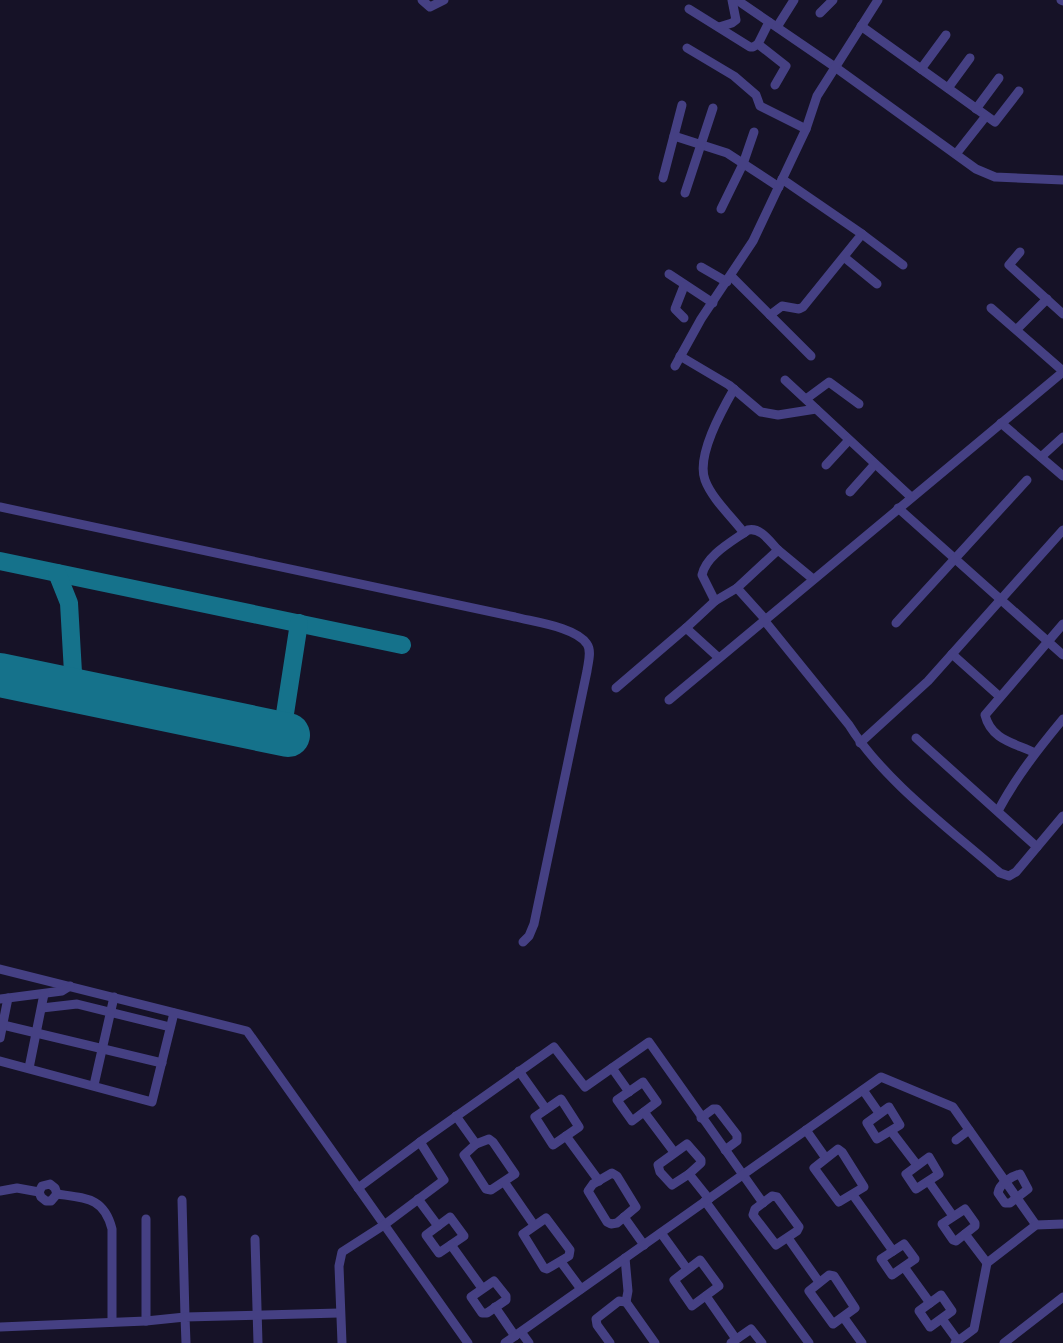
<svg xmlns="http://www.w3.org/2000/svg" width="1063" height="1343" font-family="'Asap Condensed',sans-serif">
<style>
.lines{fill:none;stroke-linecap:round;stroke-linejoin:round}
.taxiway{stroke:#15728b;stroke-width:18}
.runway{stroke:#15728b;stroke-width:44}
.minor{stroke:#454083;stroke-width:9}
</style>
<rect width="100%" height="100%" fill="#161227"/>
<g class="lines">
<g class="taxiway">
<path d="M0 561 402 645"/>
<path d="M57 573 69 603 74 690"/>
<path d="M282 733 299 623"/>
</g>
<path class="runway" d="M0 675 288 735"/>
<g class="minor">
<path d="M422 0 430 7 444 0"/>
<path d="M737 0 835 67 976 169 995 177 1063 180"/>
<path d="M1061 0 1063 1"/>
<path d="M689 9 750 47H753L758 44"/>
<path d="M820 13 833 0"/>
<path d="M769 22 758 44 786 66 775 85"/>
<path d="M861 26 995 122 1019 91"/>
<path d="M719 27 732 23 736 20 732 0"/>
<path d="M777 27 794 0"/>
<path d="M687 48 734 76 756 95 760 106 806 129"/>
<path d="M921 69 946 35"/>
<path d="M948 88 970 58"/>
<path d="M976 109 999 78"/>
<path d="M674 136 727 153 779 187"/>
<path d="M956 154 986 116"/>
<path d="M663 178 682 105"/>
<path d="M685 193 713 108"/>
<path d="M721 209 743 164 754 132"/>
<path d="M862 234 903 265"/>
<path d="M1020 252 1009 265 1063 314"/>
<path d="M844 257 877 284"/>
<path d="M701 267 727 282"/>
<path d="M669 274 713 303"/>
<path d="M731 276 811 356"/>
<path d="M684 286 675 309 684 318"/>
<path d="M991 308 1063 371"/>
<path d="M770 315 782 306 799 309 803 307 862 234 782 179"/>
<path d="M1017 329 1047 299"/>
<path d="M680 356 729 385 761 412 778 415 816 409"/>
<path d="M675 366 701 319 753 241 806 129 817 96 878 0"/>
<path d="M785 380 911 497"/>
<path d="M734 389C722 410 696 456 705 480 712 499 732 517 744 533"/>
<path d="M806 399 829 382 859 404"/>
<path d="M1001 423 1063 476"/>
<path d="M1041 457 1063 437"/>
<path d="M826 465 849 440"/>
<path d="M850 492 875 464"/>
<path d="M0 507 515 617C534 622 576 627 587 644 592 651 588 663 587 671L534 924 529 936 523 942"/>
<path d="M898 508 1063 655"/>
<path d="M715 601 702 575C706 555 733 541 748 530 761 527 770 542 778 550"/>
<path d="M765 619 737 588 778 550 813 579"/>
<path d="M764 620 849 725C883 780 951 830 1000 873L1009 876 1016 872 1063 816"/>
<path d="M896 623 1027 480"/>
<path d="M686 628 715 601 737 588"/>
<path d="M952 654 999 696"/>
<path d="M616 688 686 628 719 658"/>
<path d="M669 700 1063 372"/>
<path d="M916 738 1037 847"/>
<path d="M860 743 928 681 1063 530"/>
<path d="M1035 753C1015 743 991 740 985 715L1063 624"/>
<path d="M998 811C1016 777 1039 748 1063 719"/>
<path d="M0 969 247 1031 468 1343"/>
<path d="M0 999 62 991 70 986"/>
<path d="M42 1008 77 1004 170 1027"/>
<path d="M3 1025 162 1063"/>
<path d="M0 1038 8 998"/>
<path d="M0 1061 152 1102 174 1013"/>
<path d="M29 1068 44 994"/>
<path d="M612 1068 629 1092"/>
<path d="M519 1071 546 1109"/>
<path d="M643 1082 657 1102 632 1121 617 1100Z"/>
<path d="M94 1085 114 997"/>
<path d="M863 1090 879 1113"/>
<path d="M561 1099 579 1127 553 1145 535 1117Z"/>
<path d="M889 1107 900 1125 877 1139 867 1123Z"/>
<path d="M644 1112 674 1152"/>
<path d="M456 1116 476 1144"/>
<path d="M701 1118 713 1109H717L737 1135V1141L725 1150"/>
<path d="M806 1130 825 1157"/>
<path d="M891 1131 917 1165"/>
<path d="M566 1136 599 1181"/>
<path d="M489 1139 493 1142 515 1174 491 1190 486 1189 464 1155 476 1144Z"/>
<path d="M956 1140 969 1130"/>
<path d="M687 1144 701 1160V1163L689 1174 672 1185 660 1172 658 1165Z"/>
<path d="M838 1149 842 1152 864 1187 839 1202 814 1168Z"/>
<path d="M929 1157 939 1174 916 1189 906 1174Z"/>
<path d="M612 1173 617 1176 636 1207 617 1223 611 1224 607 1222 588 1191 593 1184Z"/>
<path d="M689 1174 709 1199"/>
<path d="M1020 1174 1028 1189 1010 1203H1005L998 1193C999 1184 1012 1176 1020 1174Z"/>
<path d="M929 1182 953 1216"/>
<path d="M505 1183 534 1225"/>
<path d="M358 1188 420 1142"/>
<path d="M0 1191 17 1188 39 1192"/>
<path d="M39 1192 41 1197 46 1201H51L57 1194"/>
<path d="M39 1192 42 1186 50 1184 55 1188 57 1194"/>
<path d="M57 1194C85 1198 104 1197 112 1229V1322"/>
<path d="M853 1195 893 1251"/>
<path d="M772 1196 777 1197 799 1227 797 1231 776 1245 753 1215 755 1209Z"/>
<path d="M418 1199 438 1226"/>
<path d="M705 1201 809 1343"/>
<path d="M965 1209 975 1223V1226L956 1241 953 1240 942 1224Z"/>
<path d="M450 1217 464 1236 439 1253 426 1235Z"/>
<path d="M624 1217 644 1245"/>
<path d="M546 1218 570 1250 569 1256 547 1269 544 1268 523 1234Z"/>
<path d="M146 1219V1321"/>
<path d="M661 1233 687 1269"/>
<path d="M965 1234 987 1263"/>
<path d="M788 1238 819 1282"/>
<path d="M255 1239 258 1343"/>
<path d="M904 1244 915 1259 892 1275 881 1259Z"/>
<path d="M451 1245 482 1288"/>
<path d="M625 1258 628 1291 626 1302"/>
<path d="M700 1260 719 1286 692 1306 674 1280Z"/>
<path d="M561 1262 581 1289"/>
<path d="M904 1267 930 1303"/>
<path d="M829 1275 834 1276 855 1308 833 1324 809 1291Z"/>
<path d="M494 1281 506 1296V1300L487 1313H482L471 1297Z"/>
<path d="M941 1295 952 1311 930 1327 919 1311Z"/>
<path d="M706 1296 736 1339"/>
<path d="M626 1302 655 1343"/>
<path d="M495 1307 515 1336"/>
<path d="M844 1318 862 1343"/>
<path d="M942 1319 958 1341"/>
<path d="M0 1327 146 1321 185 1317 182 1200"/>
<path d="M521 1332 529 1343"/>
<path d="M186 1343 185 1317 339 1313"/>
<path d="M342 1343 339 1266 342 1252 384 1225 444 1180 420 1142 554 1047 585 1087 649 1042 763 1203"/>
<path d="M505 1343 881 1077 953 1107 1036 1225"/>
<path d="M610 1343 597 1325 596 1319 619 1301 626 1302"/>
<path d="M731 1343 751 1329 762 1343"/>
<path d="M955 1343 974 1329 987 1263 1036 1225 1063 1224"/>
<path d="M1004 1343 1063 1297"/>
</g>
</g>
</svg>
